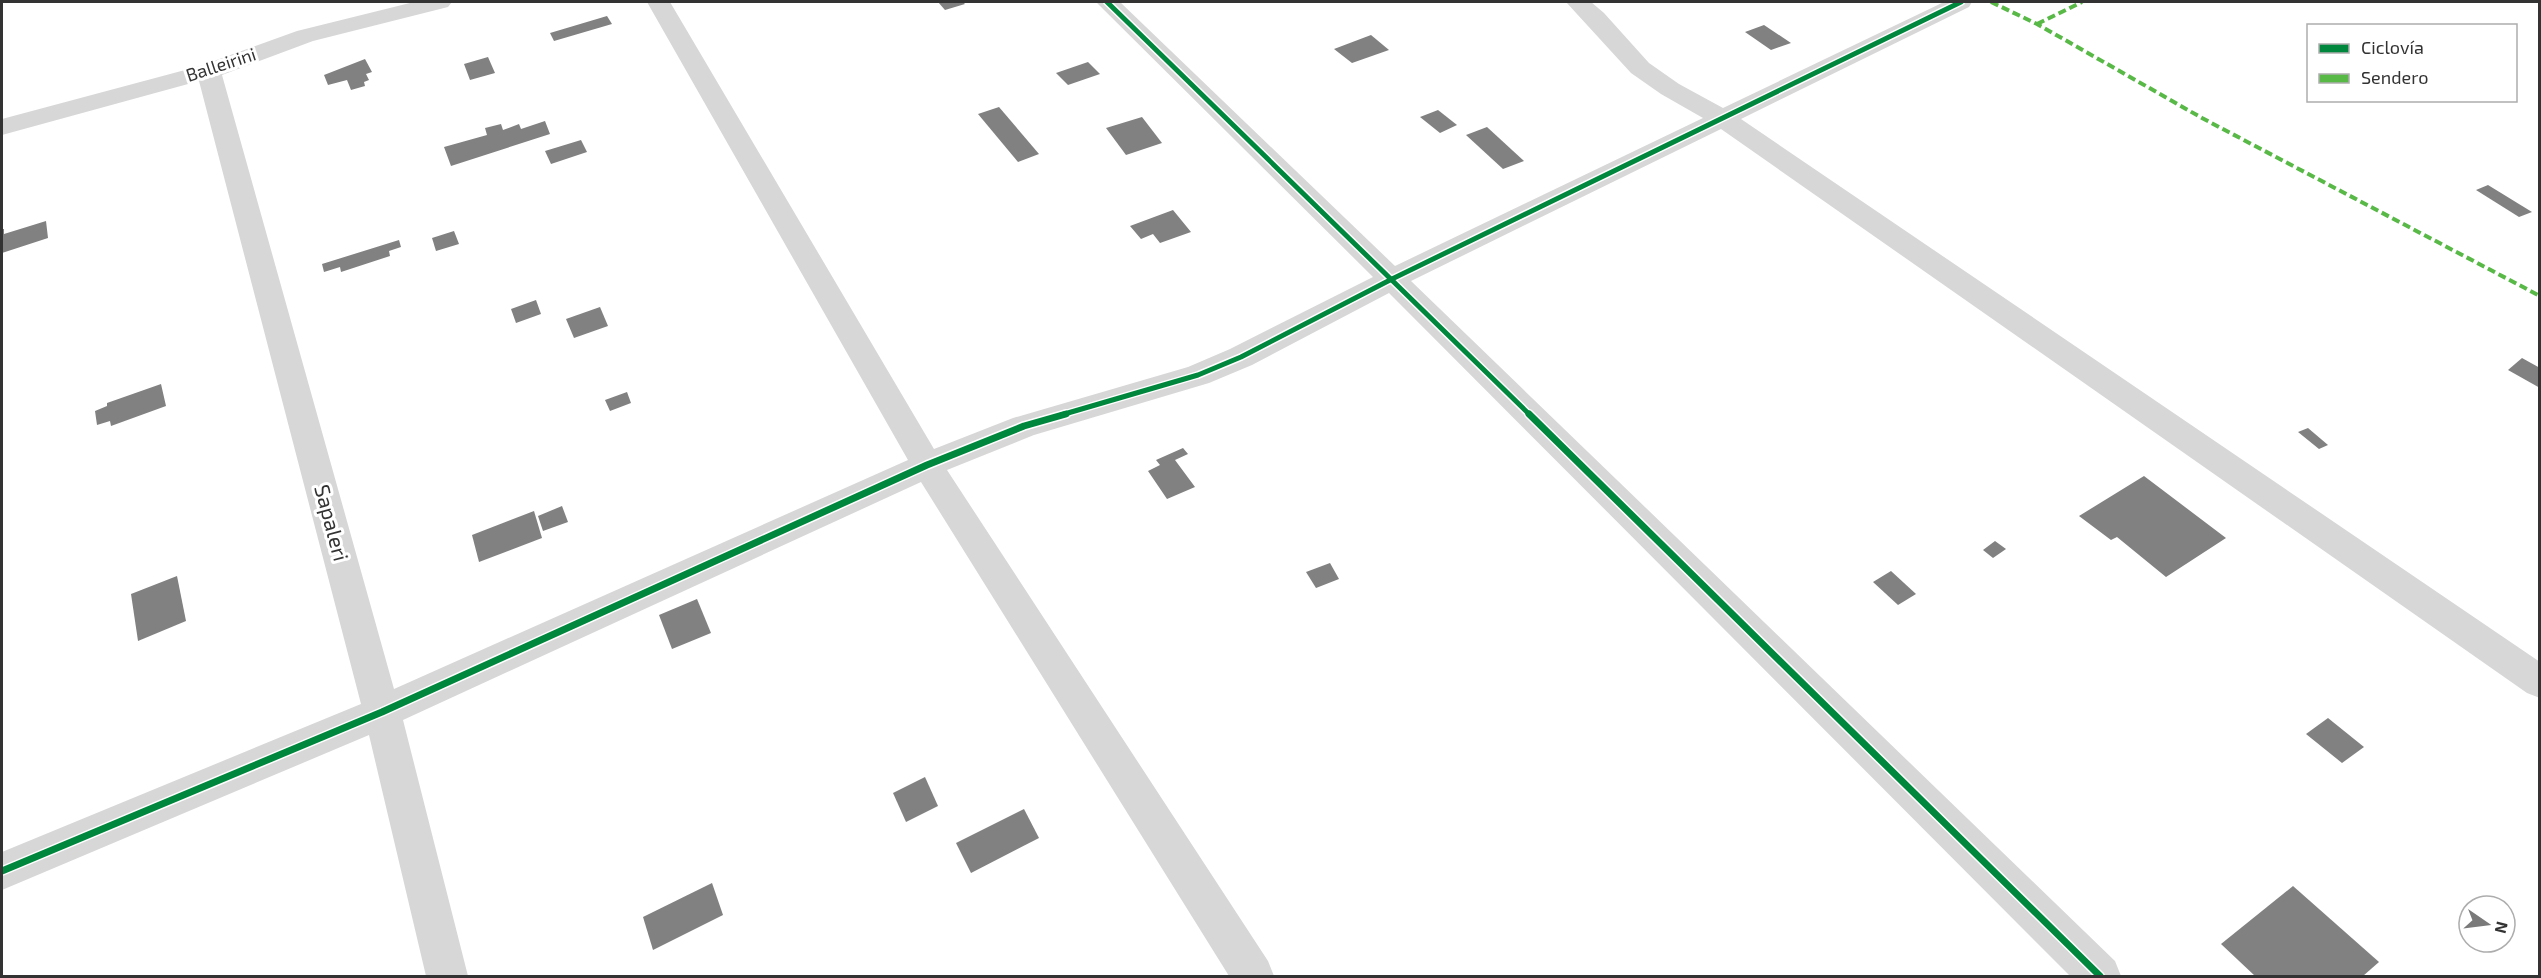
<svg xmlns="http://www.w3.org/2000/svg" width="2541" height="978" font-family="'Exo 2',sans-serif">
<style>
.building{fill:#818181}
.lines{fill:none;stroke-linecap:round;stroke-linejoin:round}
.minor{fill:#d7d7d7;fill-rule:evenodd}
.quiet{stroke:#58b947;stroke-width:4;stroke-dasharray:8 4;stroke-linecap:butt}
.cycleway-far1-casing{stroke:#fff;stroke-width:8}
.cycleway-casing{stroke:#fff;stroke-width:10}
.cycleway-far1{stroke:#00873e;stroke-width:5}
.cycleway{stroke:#00873e;stroke-width:7}
.labels{text-anchor:middle;stroke-width:6;stroke-linejoin:round;paint-order:stroke}
.far-street-label{font-size:18px;fill:#333;stroke:#fff}
.street-label{font-size:21px;fill:#333;stroke:#fff}
</style>
<rect width="100%" height="100%" fill="#fff"/>
<g class="building">
<path d="M938 2H963L965 4 945 10Z"/>
<path d="M607 16 612 24 554 41 550 33Z"/>
<path d="M1764 25 1791 43 1771 50 1745 32Z"/>
<path d="M1371 35 1389 50 1352 63 1334 49Z"/>
<path d="M488 57 495 73 470 80 464 64Z"/>
<path d="M365 59 372 72 366 74 369 80 364 82 365 86 351 90 347 80 328 85 324 75Z"/>
<path d="M1088 62 1100 74 1068 85 1056 73Z"/>
<path d="M999 107 1039 154 1018 162 978 114Z"/>
<path d="M1438 110 1457 125 1440 133 1420 117Z"/>
<path d="M1142 117 1162 143 1126 155 1106 128Z"/>
<path d="M545 121 550 134 451 166 444 147 487 135 485 128 501 124 503 130 519 124 521 129Z"/>
<path d="M1487 127 1524 161 1503 169 1466 135Z"/>
<path d="M581 140 587 152 551 164 545 151Z"/>
<path d="M2488 185 2532 212 2519 217 2476 190Z"/>
<path d="M1173 210 1191 232 1160 243 1153 234 1141 239 1130 226Z"/>
<path d="M46 221 48 238 2 253V229H4V234Z"/>
<path d="M454 231 459 244 436 251 432 238Z"/>
<path d="M399 240 401 247 389 251 390 256 341 272 340 267 324 272 322 264Z"/>
<path d="M536 300 541 314 516 323 511 309Z"/>
<path d="M600 307 608 326 574 338 566 319Z"/>
<path d="M2522 358 2540 368V388L2508 370Z"/>
<path d="M161 384 166 406 111 426 110 421 97 425 95 411 107 406V403Z"/>
<path d="M627 392 631 403 610 411 605 400Z"/>
<path d="M2308 428 2328 445 2319 449 2298 432Z"/>
<path d="M1183 448 1188 454 1175 460 1195 487 1167 499 1148 471 1160 465 1156 460Z"/>
<path d="M2144 476 2226 538 2166 577 2117 537 2111 540 2079 516Z"/>
<path d="M562 506 568 522 543 531 538 516Z"/>
<path d="M534 511 542 538 479 562 472 535Z"/>
<path d="M1995 541 2006 549 1993 558 1983 550Z"/>
<path d="M1330 563 1339 579 1316 588 1306 572Z"/>
<path d="M1891 571 1916 594 1898 605 1873 582Z"/>
<path d="M177 576 186 621 138 641 131 594Z"/>
<path d="M697 599 711 633 672 649 659 615Z"/>
<path d="M2328 718 2364 747 2342 763 2306 734Z"/>
<path d="M925 777 938 806 906 822 893 793Z"/>
<path d="M1024 809 1039 838 971 873 956 843Z"/>
<path d="M712 883 723 915 653 950 643 917Z"/>
<path d="M2293 886 2379 962 2363 976H2255L2221 944Z"/>
</g>
<g class="lines">
<path class="minor" d="M414 2H452L448 7 313 41 222 75 394 689 908 460 647 2H670L934 449 1013 418 1188 367 1230 349 1373 277 1096 2H1120L1395 266 1703 118 1661 94 1631 73 1566 2H1591L1604 13 1649 63 1679 84 1723 108 1944 2H1972L1969 7 1741 119 2540 662V698L2527 693 1721 129 1411 281 2115 961 2121 976H2070L1389 293 1252 365 1209 383 1034 435 947 470 1268 961 1274 976H1229L921 482 403 720 468 976H426L369 735 2 890V852L361 704 199 81 2 135V119L200 66 297 31Z"/>
<g class="quiet">
<path d="M1991 2 2037 24 2202 118 2540 296"/>
<path d="M2037 24 2082 2"/>
</g>
<g class="cycleway-far1-casing">
<g id="cycleway-far1">
<path d="M1107 2 1530 415"/>
<path d="M1061 415 1198 375 1241 357 1392 279 1961 2"/>
</g>
</g>
<g class="cycleway-casing">
<g id="cycleway">
<path d="M1529 414 2100 976"/>
<path d="M2 871 382 712 927 465 1024 426 1066 414"/>
</g>
</g>
<use href="#cycleway-far1" class="cycleway-far1"/>
<use href="#cycleway" class="cycleway"/>
</g>
<g class="labels">
<g class="far-street-label">
<text transform="translate(221 65) rotate(-18)" y="6">Balleirini</text>
</g>
<g class="street-label">
<text transform="translate(331 523) rotate(75)" y="7">Sapaleri</text>
</g>
</g>
<rect width="2541" height="978" fill="none" stroke="#333333" stroke-width="6"/>
<rect x="2307" y="24" width="210" height="78" fill="#ffffff" stroke="#adadad" stroke-width="1.5"/>
<rect x="2319" y="44" width="30" height="9" fill="#00873e" stroke="#adadad" stroke-width="1.5"/>
<text x="2361" y="54" font-size="18" fill="#333333">Ciclovía</text>
<rect x="2319" y="74" width="30" height="9" fill="#58b947" stroke="#adadad" stroke-width="1.5"/>
<text x="2361" y="84" font-size="18" fill="#333333">Sendero</text>
<g transform="translate(2487 924) rotate(104)"><circle r="28" fill="#ffffff" stroke="#adadad" stroke-width="1.5"/>
<path d="M0-4.5L10 22L0 15L-10 22Z" fill="#7a7a7a"/>
<text y="-9" font-size="16" font-weight="bold" text-anchor="middle" fill="#333333">N</text>
</g>
</svg>
